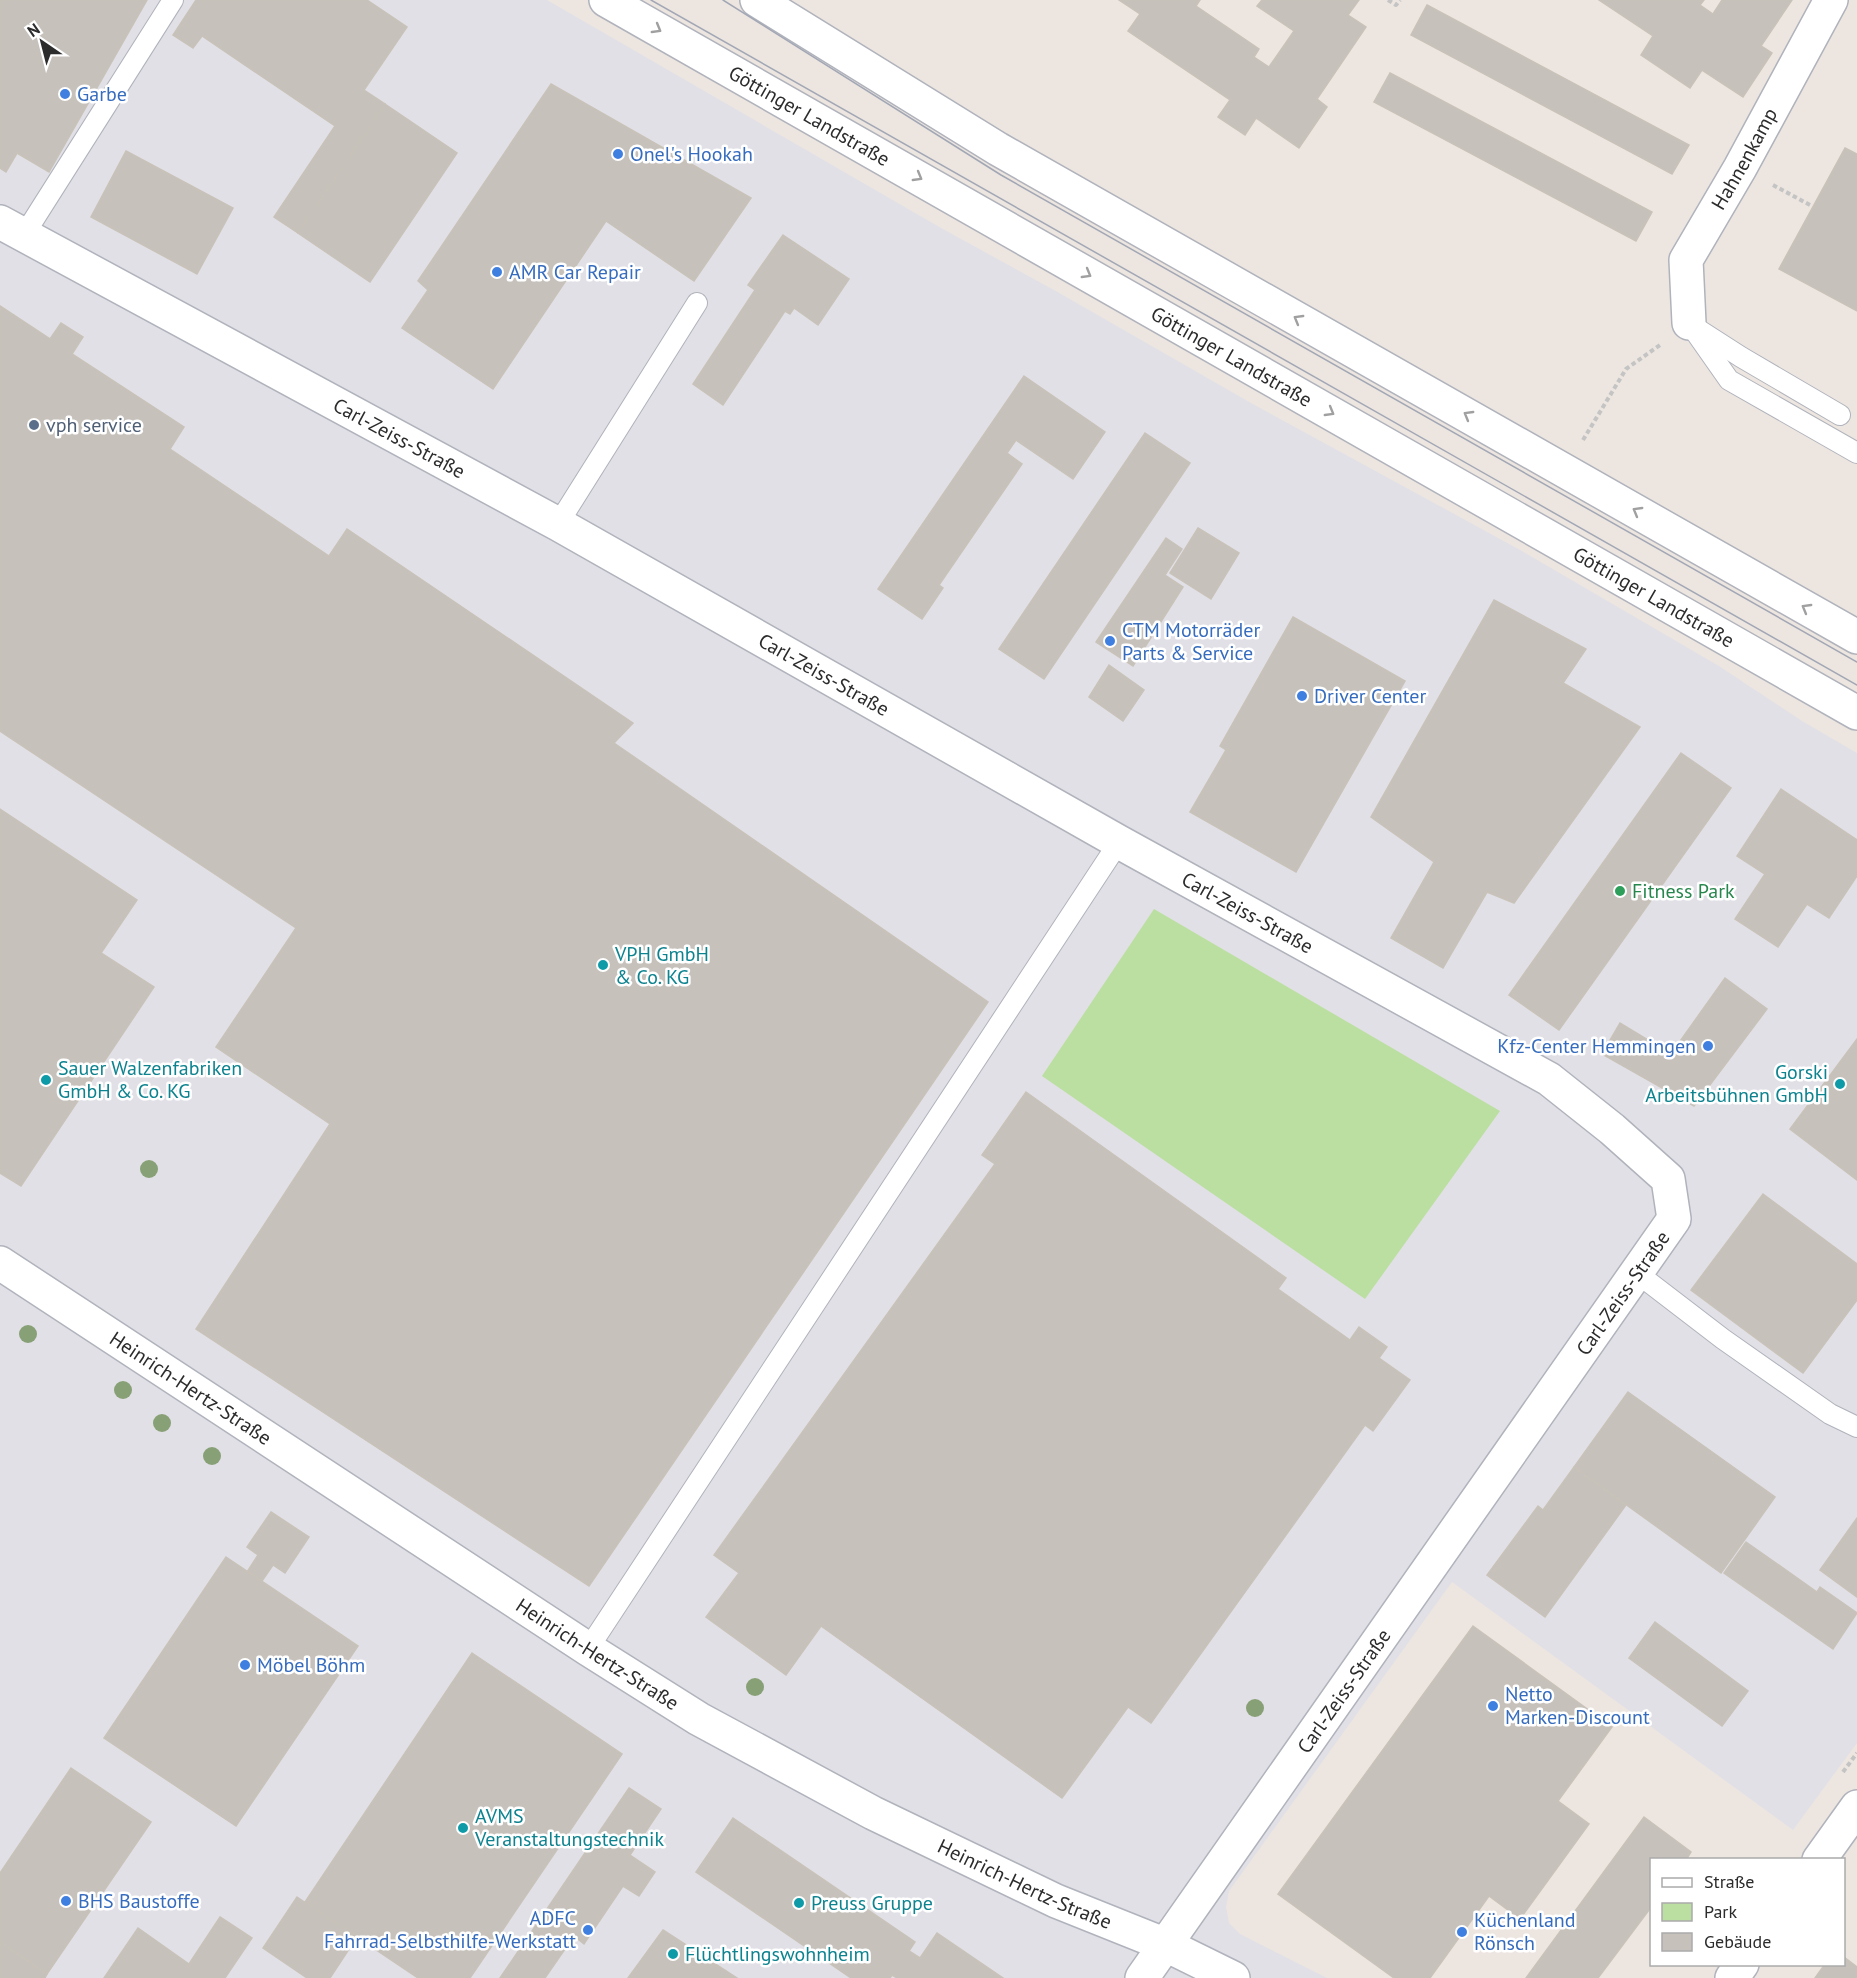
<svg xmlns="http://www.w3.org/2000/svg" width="1857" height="1978" font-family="'PT Sans',sans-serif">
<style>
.industrial{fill:#e1e0e6}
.green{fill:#bbdfa0}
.building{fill:#c6c1bb;stroke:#c8c2b9;stroke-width:1.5}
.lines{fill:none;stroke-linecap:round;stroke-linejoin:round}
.lane-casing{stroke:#b0b3bc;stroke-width:22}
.street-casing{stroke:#b0b3bc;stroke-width:36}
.secondary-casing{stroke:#b0b3bc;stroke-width:36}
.path{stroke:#c4c4c4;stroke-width:4;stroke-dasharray:4.5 3;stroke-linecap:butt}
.lane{stroke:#fff;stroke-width:20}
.street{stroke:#fff;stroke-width:33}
.secondary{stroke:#fff;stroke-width:33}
.tram{stroke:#a2a7b5;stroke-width:1.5}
.tree{fill:#88a076}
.oneway{stroke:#a0a0a0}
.shop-dot{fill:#3f7fe0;stroke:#fff;stroke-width:2}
.service-dot{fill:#5c6f8a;stroke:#fff;stroke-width:2}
.leisure-dot{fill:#2e9e5b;stroke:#fff;stroke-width:2}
.culture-dot{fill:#0f9aa8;stroke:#fff;stroke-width:2}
.labels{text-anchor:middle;stroke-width:5;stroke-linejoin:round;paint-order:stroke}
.shop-label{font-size:20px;fill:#366cbe;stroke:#fff;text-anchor:start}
.street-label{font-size:20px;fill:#2c2c2c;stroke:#fff}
.service-label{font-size:20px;fill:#4e5e75;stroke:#fff;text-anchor:start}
.leisure-label{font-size:20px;fill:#27864d;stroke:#fff;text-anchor:start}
.culture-label{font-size:20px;fill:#0d838f;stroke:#fff;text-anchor:start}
</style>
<rect width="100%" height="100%" fill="#ede6e0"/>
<path class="industrial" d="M0 0H547L941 228 1054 290 1251 403 1522 551 1719 666 1802 721 1857 753V1743L1793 1830 1452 1582 1229 1891 1226 1907 1229 1923 1240 1934 1327 1978H0Z"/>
<path class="green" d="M1154 909 1500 1111 1365 1299 1042 1076Z"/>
<g class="building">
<path d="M0 0H147L49 172 17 153 6 172 0 168Z"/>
<path d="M196 0H367L407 27 364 90 385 104 298 233 274 217 335 126 202 36 193 48 173 35Z"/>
<path d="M1119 0H1200L1196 6 1259 49 1254 57 1269 67 1294 31 1257 6 1262 0H1359L1348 15 1366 27 1317 99 1327 107 1299 148 1256 118 1245 135 1218 117 1230 100 1128 31 1140 14Z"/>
<path d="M1599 0H1704L1700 5 1713 14 1722 0H1792L1761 46 1772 53 1743 97 1702 70 1690 88 1641 55 1653 36Z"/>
<path d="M1427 5 1689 145 1672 174 1411 35Z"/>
<path d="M1390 73 1652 212 1636 241 1374 102Z"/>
<path d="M551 84 751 198 694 281 606 221 493 389 402 328 428 290 418 281Z"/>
<path d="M385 104 457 153 370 282 298 233Z"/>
<path d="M1845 148 1857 154V311L1779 269Z"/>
<path d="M126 151 233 208 197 274 91 217Z"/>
<path d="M783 235 849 279 818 325 794 308 790 314 785 311 723 405 693 384 755 290 748 285Z"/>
<path d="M0 306 50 339 61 323 83 337 72 354 184 427 170 449 329 556 347 529 633 723 614 743 988 1002 589 1586 196 1329 330 1124 216 1047 296 928 0 731Z"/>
<path d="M1024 376 1105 432 1073 479 1016 440 1007 453 1022 464 939 585 943 588 922 619 878 589Z"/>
<path d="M1145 433 1190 463 1044 679 999 649Z"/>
<path d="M1198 528 1239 553 1211 599 1170 573Z"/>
<path d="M1166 538 1182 549 1165 575 1183 587 1133 666 1096 642Z"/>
<path d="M1494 600 1586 649 1563 683 1640 727 1514 903 1487 892 1443 968 1391 938 1434 862 1371 817Z"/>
<path d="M1293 617 1405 681 1296 872 1190 812 1226 750 1220 746Z"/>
<path d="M1109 665 1144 690 1123 721 1089 697Z"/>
<path d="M1681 753 1731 788 1559 1030 1509 995Z"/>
<path d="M1781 789 1857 840V876L1829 918 1807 904 1778 947 1735 919 1765 874 1737 856Z"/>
<path d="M0 809 137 900 101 953 154 987 21 1186 0 1173Z"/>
<path d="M1725 978 1767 1009 1694 1106 1602 1054 1620 1023 1671 1054Z"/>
<path d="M1857 1039V1180L1790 1129Z"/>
<path d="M1026 1092 1286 1278 1278 1289 1350 1340 1359 1327 1387 1347 1379 1358 1410 1380 1373 1431 1365 1425 1151 1723 1128 1707 1062 1798 821 1626 786 1675 706 1617 739 1573 714 1555 995 1164 982 1155Z"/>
<path d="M1763 1194 1857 1264V1300L1803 1373 1691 1290Z"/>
<path d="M1628 1392 1775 1497 1721 1573 1574 1467Z"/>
<path d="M1574 1467 1626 1505 1545 1617 1487 1575 1538 1506 1543 1510Z"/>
<path d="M271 1512 309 1537 285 1573 273 1565 262 1581 247 1572 258 1555 247 1547Z"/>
<path d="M1857 1518V1597L1820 1570Z"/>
<path d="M1746 1542 1817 1592 1820 1587 1857 1613 1833 1649 1724 1573Z"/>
<path d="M226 1557 358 1646 236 1826 104 1738Z"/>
<path d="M1655 1622 1748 1691 1722 1726 1629 1658Z"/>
<path d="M1473 1626 1612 1727 1558 1801 1589 1824 1520 1919 1489 1896 1430 1978H1394L1278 1894Z"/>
<path d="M472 1653 622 1754 470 1978H418L305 1902Z"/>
<path d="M71 1768 151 1822 47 1974 0 1942V1873Z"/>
<path d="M629 1788 661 1809 630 1855 655 1872 639 1896 623 1886 584 1944 574 1936 545 1978H500Z"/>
<path d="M1644 1817 1691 1852 1686 1860H1652V1906L1598 1978H1526Z"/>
<path d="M733 1818 915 1942 909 1951 920 1958 937 1933 1003 1978H897L892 1975 890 1978H851L696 1872Z"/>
<path d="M297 1897 357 1937 330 1978H307L263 1948Z"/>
<path d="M220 1917 252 1938 225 1978H104L138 1928 189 1964Z"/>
<path d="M663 1930 737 1978H628Z"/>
<path d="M0 1942 47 1974 45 1978H0Z"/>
<path d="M1844 1957 1857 1967V1978H1815L1825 1964H1844Z"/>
</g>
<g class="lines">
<g class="lane-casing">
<g id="lane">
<path d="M24 235 173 0"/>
<path d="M1689 323 1729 380 1857 453"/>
<path d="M1699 330 1741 357 1840 415"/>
<path d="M558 524 697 303"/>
<path d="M1637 1273 1723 1339 1830 1414 1857 1427"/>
<path d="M588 1649 1119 842"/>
</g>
</g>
<g class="street-casing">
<g id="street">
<path id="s1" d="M0 222 558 524 1119 842 1549 1079 1612 1129 1668 1179 1674 1219 1142 1978"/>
<path id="s2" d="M1689 323 1686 260 1740 168 1831 0"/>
<path id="s3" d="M0 1263 588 1649 699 1719 873 1813 1056 1901 1166 1945 1233 1978"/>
</g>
</g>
<g class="secondary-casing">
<g id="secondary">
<path id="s4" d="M606 0 1857 713"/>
<path d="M757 0 998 149 1857 637"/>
<path d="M1819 1860 1857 1807"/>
<path d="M1732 1978 1742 1964"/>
</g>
</g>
<g class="path">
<path d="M1388 0 1396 5 1400 0"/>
<path d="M1773 185 1810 205"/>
<path d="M1583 440 1626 369 1660 345"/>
<path d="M1843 1772 1857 1753"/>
</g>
<use href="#lane" class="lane"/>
<use href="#street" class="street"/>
<use href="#secondary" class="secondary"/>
<g class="tram">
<path d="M651 0 1857 685"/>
<path d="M723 0 1001 175 1857 662"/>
</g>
</g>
<g class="tree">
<circle cx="149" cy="1169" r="9"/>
<circle cx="28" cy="1334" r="9"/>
<circle cx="123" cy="1390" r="9"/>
<circle cx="162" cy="1423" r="9"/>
<circle cx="212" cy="1456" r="9"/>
<circle cx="755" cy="1687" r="9"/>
<circle cx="1255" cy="1708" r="9"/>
</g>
<defs><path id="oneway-chevron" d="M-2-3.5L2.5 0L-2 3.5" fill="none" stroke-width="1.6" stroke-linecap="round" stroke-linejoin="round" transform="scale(1.5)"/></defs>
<g class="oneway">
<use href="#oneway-chevron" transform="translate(657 29) rotate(30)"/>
<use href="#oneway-chevron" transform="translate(918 177) rotate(30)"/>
<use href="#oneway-chevron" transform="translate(1087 274) rotate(30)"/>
<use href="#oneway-chevron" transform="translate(1298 319) rotate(-150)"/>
<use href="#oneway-chevron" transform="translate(1330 412) rotate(30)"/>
<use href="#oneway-chevron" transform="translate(1468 415) rotate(-150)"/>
<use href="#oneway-chevron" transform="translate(1637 511) rotate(-150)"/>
<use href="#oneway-chevron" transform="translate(1806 608) rotate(-150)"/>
</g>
<g class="shop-dot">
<circle cx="65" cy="94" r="6"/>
<circle cx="618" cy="154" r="6"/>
<circle cx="497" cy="272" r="6"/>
<circle cx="1110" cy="641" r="6"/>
<circle cx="1302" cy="696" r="6"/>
<circle cx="1708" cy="1046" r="6"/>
<circle cx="245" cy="1665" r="6"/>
<circle cx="1493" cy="1706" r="6"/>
<circle cx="66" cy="1901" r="6"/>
<circle cx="588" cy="1930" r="6"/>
<circle cx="1462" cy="1932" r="6"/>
</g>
<circle class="service-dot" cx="34" cy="425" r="6"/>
<circle class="leisure-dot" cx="1620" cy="891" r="6"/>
<g class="culture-dot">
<circle cx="603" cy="965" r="6"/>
<circle cx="46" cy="1080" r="6"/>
<circle cx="1840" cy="1084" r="6"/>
<circle cx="463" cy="1828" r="6"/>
<circle cx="799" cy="1903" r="6"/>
<circle cx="673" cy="1954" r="6"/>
</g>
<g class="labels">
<g class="shop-label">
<text x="77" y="101">Garbe</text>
<text x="630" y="161">Onel's Hookah</text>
<text x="509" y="279">AMR Car Repair</text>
<text x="1122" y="637">CTM Motorräder<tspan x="1122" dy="23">Parts &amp; Service</tspan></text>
<text x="1314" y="703">Driver Center</text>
<text x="1696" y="1053" text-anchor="end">Kfz-Center Hemmingen</text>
<text x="257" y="1672">Möbel Böhm</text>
<text x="1505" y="1701">Netto<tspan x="1505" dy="23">Marken-Discount</tspan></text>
<text x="78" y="1908">BHS Baustoffe</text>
<text x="576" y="1925" text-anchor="end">ADFC<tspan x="576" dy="23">Fahrrad-Selbsthilfe-Werkstatt</tspan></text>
<text x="1474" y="1927">Küchenland<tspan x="1474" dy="23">Rönsch</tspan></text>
</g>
<g class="street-label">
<text dy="7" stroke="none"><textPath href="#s4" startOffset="234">Göttinger Landstraße</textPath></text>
<text dy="7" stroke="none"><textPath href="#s2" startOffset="180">Hahnenkamp</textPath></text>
<text dy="7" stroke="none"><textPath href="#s4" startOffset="720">Göttinger Landstraße</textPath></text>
<text dy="7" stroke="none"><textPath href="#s1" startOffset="454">Carl-Zeiss-Straße</textPath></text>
<text dy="7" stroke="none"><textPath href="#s4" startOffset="1206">Göttinger Landstraße</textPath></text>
<text dy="7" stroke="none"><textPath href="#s1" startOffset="940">Carl-Zeiss-Straße</textPath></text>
<text dy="7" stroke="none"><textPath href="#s1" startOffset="1426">Carl-Zeiss-Straße</textPath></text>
<text transform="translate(1623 1293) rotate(-55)" y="7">Carl-Zeiss-Straße</text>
<text dy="7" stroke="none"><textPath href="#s3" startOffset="228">Heinrich-Hertz-Straße</textPath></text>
<text dy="7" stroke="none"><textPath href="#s3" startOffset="714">Heinrich-Hertz-Straße</textPath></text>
<text transform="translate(1344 1691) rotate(-55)" y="7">Carl-Zeiss-Straße</text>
<text dy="7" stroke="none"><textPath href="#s3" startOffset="1200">Heinrich-Hertz-Straße</textPath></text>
</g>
<g class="service-label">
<text x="46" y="432">vph service</text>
</g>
<g class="leisure-label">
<text x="1632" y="898">Fitness Park</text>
</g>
<g class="culture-label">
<text x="615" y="961">VPH GmbH<tspan x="615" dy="23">&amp; Co. KG</tspan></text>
<text x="58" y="1075">Sauer Walzenfabriken<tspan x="58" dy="23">GmbH &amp; Co. KG</tspan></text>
<text x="1828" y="1079" text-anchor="end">Gorski<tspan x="1828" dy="23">Arbeitsbühnen GmbH</tspan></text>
<text x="475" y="1823">AVMS<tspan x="475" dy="23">Veranstaltungstechnik</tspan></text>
<text x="811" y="1910">Preuss Gruppe</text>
<text x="685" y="1961">Flüchtlingswohnheim</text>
</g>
</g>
<rect x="1650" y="1858" width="195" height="108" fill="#ffffff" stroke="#ababab" stroke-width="1.5"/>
<rect x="1662" y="1878" width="30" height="9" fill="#ffffff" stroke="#ababab" stroke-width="1.5"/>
<text x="1704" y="1888" font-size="18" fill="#2c2c2c">Straße</text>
<rect x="1662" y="1903" width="30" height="18" fill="#bbdfa0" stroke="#ababab" stroke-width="1.5"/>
<text x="1704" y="1918" font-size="18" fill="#2c2c2c">Park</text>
<rect x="1662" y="1933" width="30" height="18" fill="#c6c1bb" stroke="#ababab" stroke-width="1.5"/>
<text x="1704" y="1948" font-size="18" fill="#2c2c2c">Gebäude</text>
<g transform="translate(42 42) rotate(325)" stroke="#ffffff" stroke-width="4.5" paint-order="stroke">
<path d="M0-4.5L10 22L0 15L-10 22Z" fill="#2c2c2c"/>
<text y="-9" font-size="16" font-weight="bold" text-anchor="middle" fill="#2c2c2c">N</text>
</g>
</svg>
